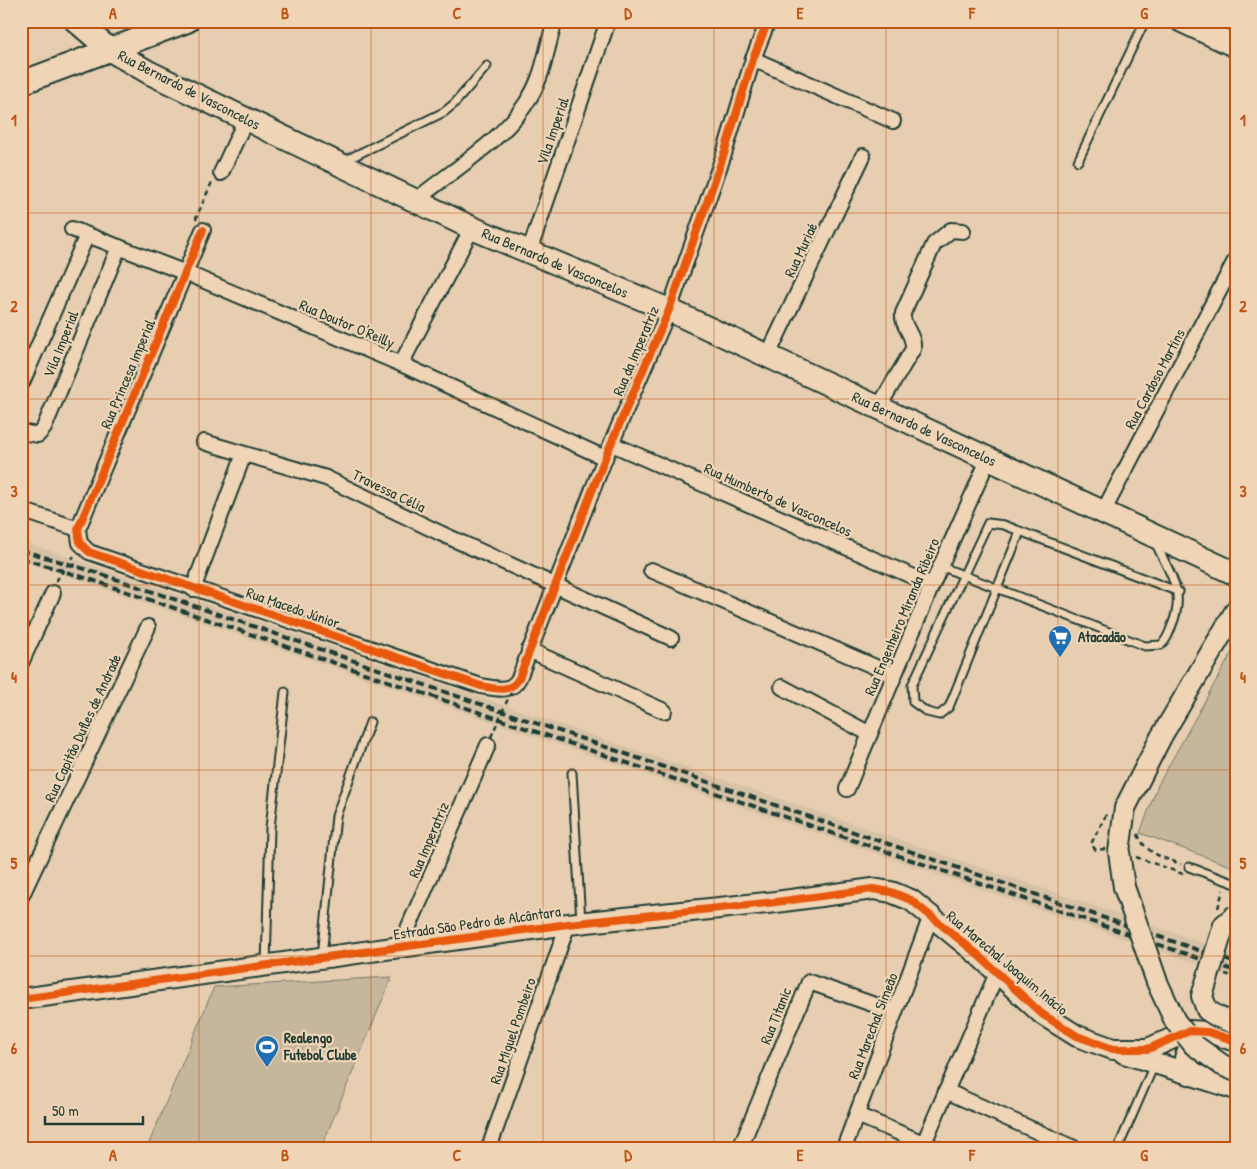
<svg xmlns="http://www.w3.org/2000/svg" width="1257" height="1169" font-family="'Patrick Hand',sans-serif">
<style>
.built{fill:#d6c2a6}
.green{fill:#c6b69c;stroke:#727a68}
.lines{fill:none;stroke-linecap:round;stroke-linejoin:round}
.lane-casing{stroke:#1f3d34;stroke-width:11}
.street-casing{stroke:#1f3d34;stroke-width:18}
.secondary-casing{stroke:#1f3d34;stroke-width:24}
.primary-casing{stroke:#1f3d34;stroke-width:26}
.path{stroke:#1f3d34;stroke-width:2.5;stroke-dasharray:5 4;stroke-linecap:butt}
.lane{stroke:#efd4b6;stroke-width:7}
.street{stroke:#efd4b6;stroke-width:14}
.secondary{stroke:#efd4b6;stroke-width:20}
.primary{stroke:#efd4b6;stroke-width:22}
.rail{stroke:#1f3d34;stroke-width:4;stroke-dasharray:8 4;stroke-linecap:butt}
.secondary-bridge-casing{stroke:#1f3d34;stroke-width:24;stroke-linecap:butt}
.path-bridge{stroke:#1f3d34;stroke-width:2.5;stroke-dasharray:5 4;stroke-linecap:butt}
.secondary-bridge{stroke:#efd4b6;stroke-width:20}
.cycleway-casing{stroke:#efd4b6;stroke-width:11}
.cycleway{stroke:#e8590c;stroke-width:8}
.grid{fill:none;stroke:#c05314;stroke-width:1;stroke-opacity:0.55}
.labels{text-anchor:middle;stroke-width:4.5;stroke-linejoin:round;paint-order:stroke}
.street-label{font-size:15px;fill:#1f3d34;stroke:#efd4b6}
.poi-label{font-size:15px;font-weight:bold;fill:#1f3d34;stroke:#efd4b6;text-anchor:start}
.neatline{fill:none;stroke:#c05314;stroke-width:2}
.grid-label{font-size:16px;text-anchor:middle;font-weight:bold;fill:#c05314}
</style>
<rect width="100%" height="100%" fill="#e7ceb1"/>
<filter id="ink" filterUnits="userSpaceOnUse"><feTurbulence type="fractalNoise" baseFrequency=".02" numOctaves="2"/><feDisplacementMap in="SourceGraphic" scale="10" xChannelSelector="R" yChannelSelector="G"/><feConvolveMatrix kernelMatrix="1 2 1 2 8 2 1 2 1" color-interpolation-filters="sRGB"/></filter>
<g filter="url(#ink)">
<path class="built" d="M21 541 1236 954V977L21 560Z"/>
<g class="green">
<path d="M1236 645V868L1140 833 1158 785Z"/>
<path d="M392 977 321 1148H147L214 987Z"/>
</g>
<g class="lines">
<g class="lane-casing">
<g id="lane">
<path d="M344 161 444 112 454 104 487 66"/>
<path d="M1078 161 1145 21"/>
<path d="M1020 532 949 707 939 715 927 712 913 702 912 685 988 523 1004 525 1179 592"/>
<path d="M940 566 1145 646 1161 645C1167 640 1169 633 1172 625 1186 592 1170 574 1156 544"/>
<path d="M572 773 581 921"/>
<path d="M1189 867 1236 884"/>
<path d="M322 957 336 816 370 722"/>
<path d="M266 964 270 828 285 692"/>
<path d="M1118 1148 1154 1065"/>
</g>
</g>
<g class="street-casing">
<g id="street">
<path d="M753 59 893 121"/>
<path d="M221 173 246 119"/>
<path d="M415 201C452 170 506 139 530 97 544 74 547 46 555 21"/>
<path d="M72 229 186 273 401 364 605 458"/>
<path d="M203 230 78 529 80 543 89 552 481 686C495 688 511 694 519 678L605 458 669 310 724 154 753 59 768 21"/>
<path d="M529 252 608 21"/>
<path d="M767 357 863 156"/>
<path d="M401 364 472 228"/>
<path d="M21 385 87 235"/>
<path d="M878 408 913 349C915 335 901 326 903 313L934 244 951 230 963 231"/>
<path d="M21 432 38 435 44 428 119 247"/>
<path d="M204 442 326 478 440 533 671 638"/>
<path d="M612 444 932 585"/>
<path d="M21 510 78 529"/>
<path d="M1102 514 1236 259"/>
<path d="M651 570 894 675"/>
<path d="M193 589 244 454"/>
<path d="M529 650 664 711"/>
<path d="M21 663 53 593"/>
<path d="M782 687 870 734"/>
<path d="M847 789 932 585 989 458"/>
<path d="M21 897 148 627"/>
<path d="M400 947 488 745"/>
<path d="M946 1091 1074 1148"/>
<path d="M857 1115 935 1148"/>
<path d="M924 1143 997 973"/>
<path d="M489 1148 568 924"/>
<path d="M740 1148 809 982 895 1012"/>
<path d="M844 1148 931 916"/>
</g>
</g>
<g class="secondary-casing">
<g id="secondary">
<path d="M1161 737 1236 610"/>
<path d="M21 999 568 924 776 902 873 889 891 892 911 900 976 953 1042 1014 1077 1036 1113 1049H1148L1189 1031 1208 1032 1236 1041"/>
<path d="M1124 1053 1236 1089"/>
<path d="M1201 1077 1190 1070 1185 1058 1192 1041 1205 1033"/>
</g>
</g>
<g class="primary-casing">
<g id="primary">
<path d="M76 21 110 50 150 73 472 228 669 310 1236 574"/>
<path d="M1182 21 1236 46"/>
<path d="M21 83 187 21"/>
</g>
</g>
<g class="path">
<path d="M197 220 196 218 212 182"/>
<path d="M56 581 74 556"/>
<path d="M1138 834C1144 853 1164 858 1181 864"/>
<path d="M1105 849 1096 850 1091 844 1107 813"/>
<path d="M1136 857 1183 874"/>
<path d="M1218 908 1223 890"/>
<path d="M1225 974 1236 977"/>
</g>
<use href="#lane" class="lane"/>
<use href="#street" class="street"/>
<use href="#secondary" class="secondary"/>
<use href="#primary" class="primary"/>
<g class="rail">
<path d="M21 550 95 572 1236 963"/>
<path d="M21 558 92 580 1236 971"/>
</g>
<g class="secondary-bridge-casing">
<g id="secondary-bridge">
<path d="M1161 737 1125 808 1119 852 1124 887 1157 982 1175 1021 1194 1045 1222 1065 1236 1071"/>
<path d="M1236 915 1224 925 1202 996 1207 1010 1218 1017 1236 1024"/>
</g>
</g>
<path class="path-bridge" d="M491 737 511 692"/>
<use href="#secondary-bridge" class="secondary-bridge"/>
<g class="cycleway-casing">
<g id="cycleway">
<path d="M203 230 78 529 80 543 89 552 481 686C495 688 511 694 519 678L605 458 669 310 724 154 753 59 768 21"/>
<path d="M21 999 568 924 776 902 873 889 891 892 911 900 976 953 1042 1014 1077 1036 1113 1049H1148L1189 1031 1208 1032 1236 1041"/>
</g>
</g>
<use href="#cycleway" class="cycleway"/>
</g>
</g>
<path class="grid" d="M199 21V1148M371 21V1148M543 21V1148M714 21V1148M886 21V1148M1058 21V1148M21 213H1236M21 399H1236M21 585H1236M21 770H1236M21 956H1236"/>
<defs>
<g id="supermarket-pin" transform="scale(1.25)"><path d="M0 17L-7.5 6A9.5 9.5 0 1 1 7.5 6Z" fill="#1f6fb2" stroke="#efd4b6"/><path d="M-6-5.5h2.5l.6 2H6L4.5 2H-2.5L-4.4-4H-6ZM-1.5 3.2a1.3 1.3 0 1 0 .1 0ZM3 3.2a1.3 1.3 0 1 0 .1 0Z" fill="#fff"/></g>
<g id="stadium-pin" transform="scale(1.25)"><path d="M0 17L-7.5 6A9.5 9.5 0 1 1 7.5 6Z" fill="#1f6fb2" stroke="#efd4b6"/><path d="M0-5a6.5 5 0 1 0 0 10a6.5 5 0 1 0 0-10ZM-3.5-1.8h7v3.6h-7Z" fill="#fff"/></g>
</defs>
<g fill-rule="evenodd">
<use href="#supermarket-pin" x="1060" y="637"/>
<use href="#stadium-pin" x="267" y="1047"/>
</g>
<g class="labels">
<g class="street-label">
<text transform="translate(189 90) rotate(27)" y="5">Rua Bernardo de Vasconcelos</text>
<text transform="translate(553 131) rotate(-71)" y="5">Vila Imperial</text>
<text transform="translate(801 250) rotate(-65)" y="5">Rua Muriaé</text>
<text transform="translate(555 263) rotate(23)" y="5">Rua Bernardo de Vasconcelos</text>
<text transform="translate(347 324) rotate(23)" y="5">Rua Doutor O'Reilly</text>
<text transform="translate(61 344) rotate(-68)" y="5">Vila Imperial</text>
<text transform="translate(636 351) rotate(-67)" y="5">Rua da Imperatriz</text>
<text transform="translate(128 374) rotate(-67)" y="5">Rua Princesa Imperial</text>
<text transform="translate(1155 379) rotate(-62)" y="5">Rua Cardoso Martins</text>
<text transform="translate(924 429) rotate(25)" y="5">Rua Bernardo de Vasconcelos</text>
<text transform="translate(389 491) rotate(26)" y="5">Travessa Célia</text>
<text transform="translate(778 500) rotate(24)" y="5">Rua Humberto de Vasconcelos</text>
<text transform="translate(293 608) rotate(19)" y="5">Rua Macedo Júnior</text>
<text transform="translate(902 617) rotate(-67)" y="5">Rua Engenheiro Miranda Ribeiro</text>
<text transform="translate(83 728) rotate(-65)" y="5">Rua Capitão Dufles de Andrade</text>
<text transform="translate(429 840) rotate(-67)" y="5">Rua Imperatriz</text>
<text transform="translate(477 923) rotate(-8)" y="5">Estrada São Pedro de Alcântara</text>
<text transform="translate(1007 963) rotate(40)" y="5">Rua Marechal Joaquim Inácio</text>
<text transform="translate(776 1016) rotate(-68)" y="5">Rua Titanic</text>
<text transform="translate(873 1026) rotate(-69)" y="5">Rua Marechal Simeão</text>
<text transform="translate(513 1031) rotate(-71)" y="5">Rua Miguel Pombeiro</text>
</g>
<g class="poi-label">
<text x="1078" y="642">Atacadão</text>
<text x="284" y="1043">Realengo<tspan x="284" dy="17">Futebol Clube</tspan></text>
</g>
</g>
<rect width="1257" height="1169" fill="none" stroke="#efd4b6" stroke-width="55"/>
<path d="M45 1116v8h98v-8" fill="none" stroke="#1f3d34" stroke-width="2.5"/>
<text x="52" y="1116" font-size="15" fill="#1f3d34" stroke="#efd4b6" stroke-width="4" paint-order="stroke">50 m</text>
<rect x="28" y="28" width="1202" height="1114" class="neatline"/>
<g class="grid-label">
<text x="113" y="19">A</text>
<text x="285" y="19">B</text>
<text x="457" y="19">C</text>
<text x="628" y="19">D</text>
<text x="800" y="19">E</text>
<text x="972" y="19">F</text>
<text x="1144" y="19">G</text>
<text x="14" y="126">1</text>
<text x="1243" y="126">1</text>
<text x="14" y="312">2</text>
<text x="1243" y="312">2</text>
<text x="14" y="497">3</text>
<text x="1243" y="497">3</text>
<text x="14" y="683">4</text>
<text x="1243" y="683">4</text>
<text x="14" y="869">5</text>
<text x="1243" y="869">5</text>
<text x="14" y="1054">6</text>
<text x="1243" y="1054">6</text>
<text x="113" y="1161">A</text>
<text x="285" y="1161">B</text>
<text x="457" y="1161">C</text>
<text x="628" y="1161">D</text>
<text x="800" y="1161">E</text>
<text x="972" y="1161">F</text>
<text x="1144" y="1161">G</text>
</g>
</svg>
